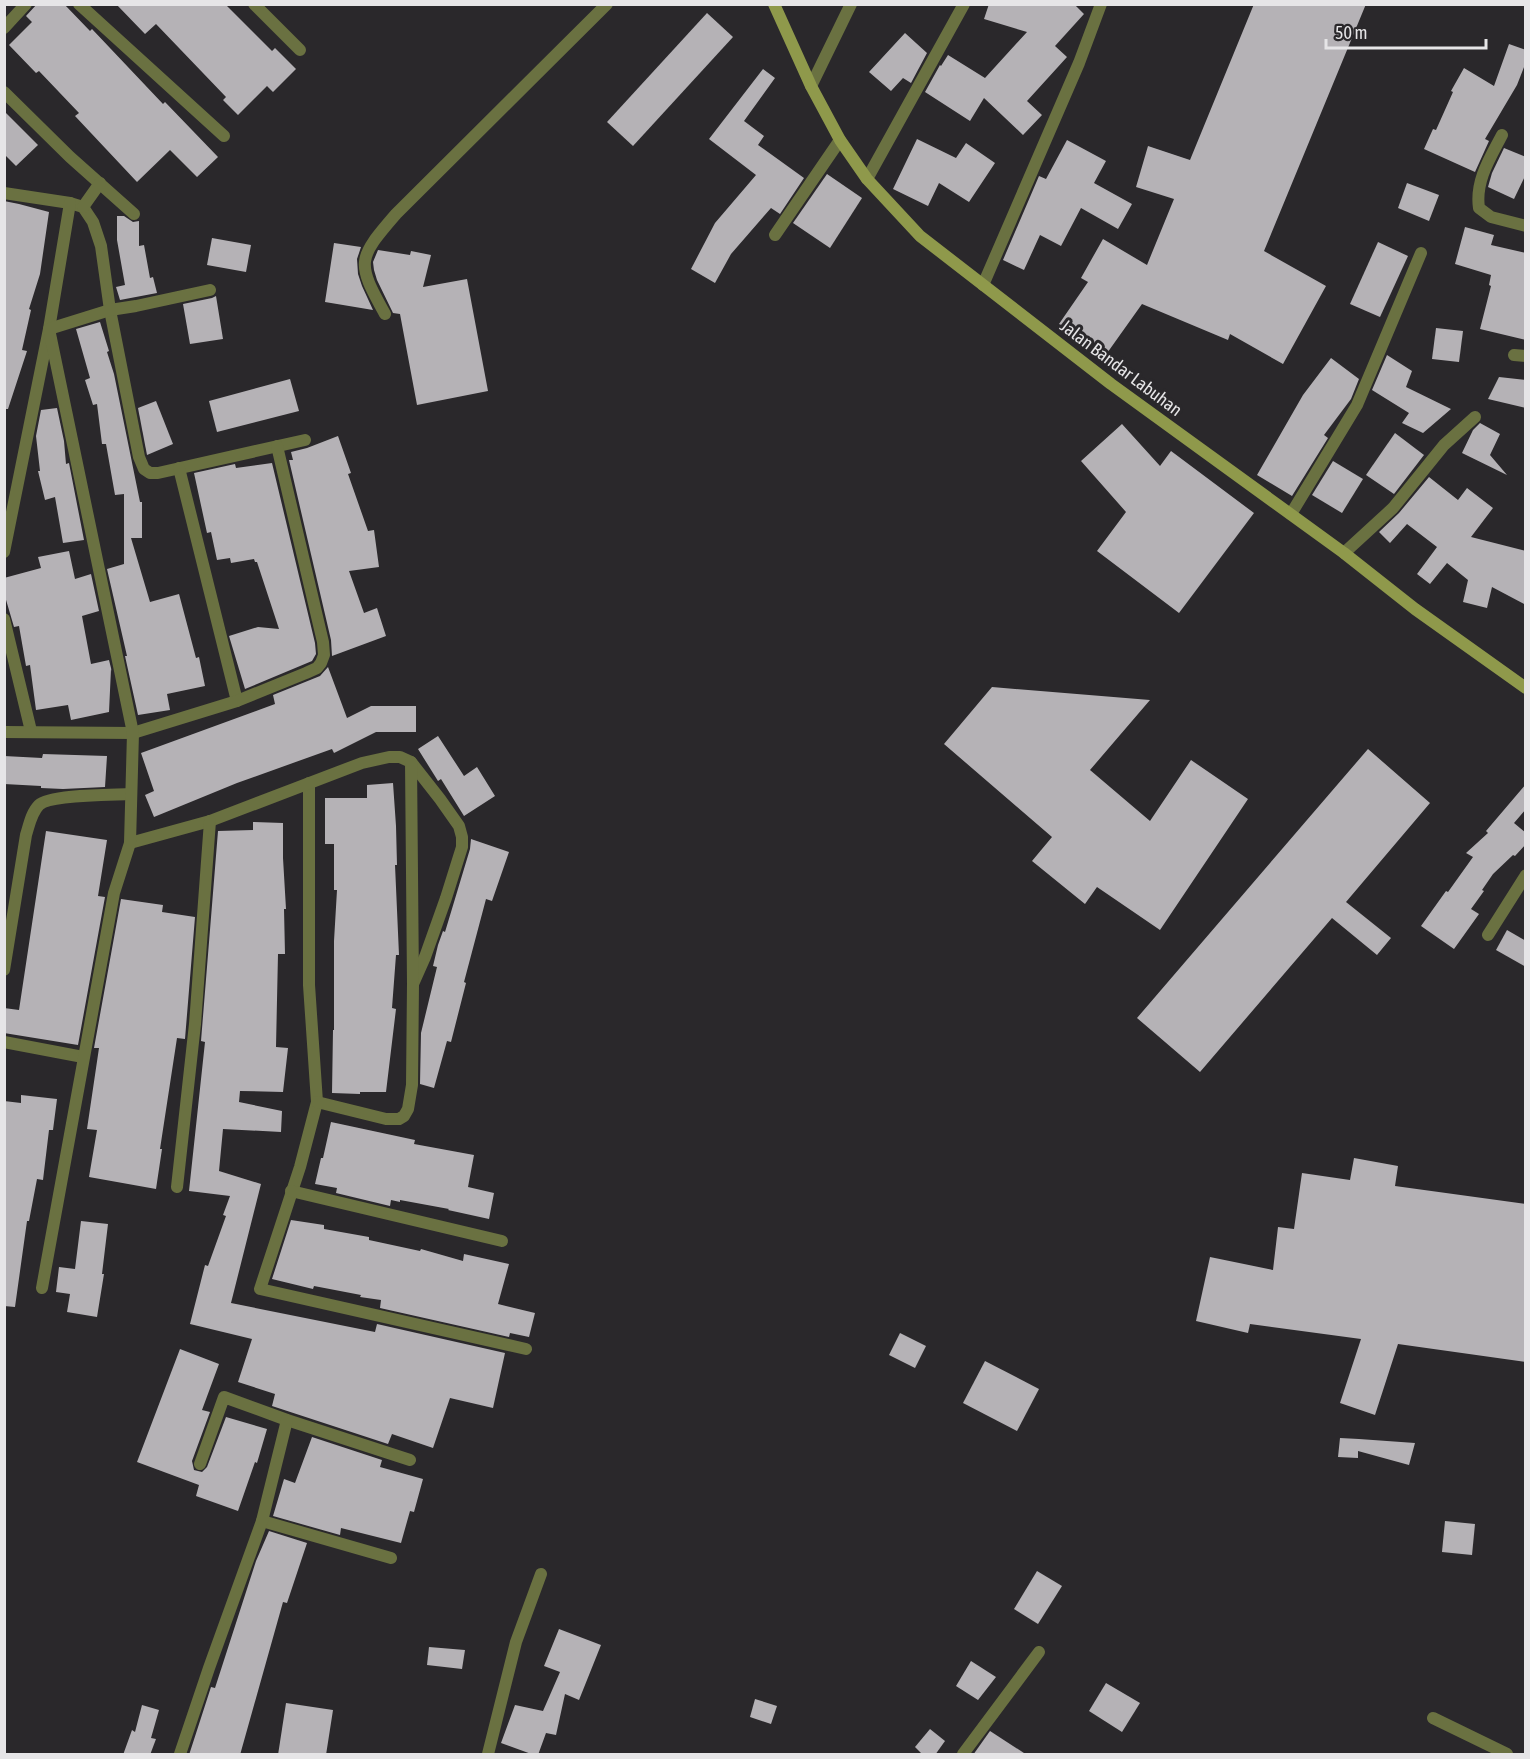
<svg xmlns="http://www.w3.org/2000/svg" width="1530" height="1759" font-family="'Asap Condensed',sans-serif">
<style>
.building{fill:#b5b2b6}
.lines{fill:none;stroke-linecap:round;stroke-linejoin:round}
.minor{stroke:#6a7141;stroke-width:12}
.secondary{stroke:#8f994b;stroke-width:12}
.labels{text-anchor:middle;stroke-width:6;stroke-linejoin:round;paint-order:stroke}
.street-label{font-size:18px;fill:#e6e5e7;stroke:#2a282b}
</style>
<rect width="100%" height="100%" fill="#2a282b"/>
<g class="building">
<path d="M37 4H64L90 31 92 29 163 104 165 102 218 157 197 177 170 150 137 182 75 116 79 113 39 71 36 73 9 45 32 22 26 16Z"/>
<path d="M116 4H225L272 51 275 48 296 69 273 92 267 86 238 115 223 100 226 97 156 24 145 34Z"/>
<path d="M989 4H1074L1084 14 1055 46 1067 57 1027 101 1042 115 1023 135 984 98 970 121 925 92 940 65 941 66 948 55 985 78 1027 32 984 19Z"/>
<path d="M1254 4H1366L1264 251 1326 286 1283 364 1230 334 1228 340 1142 304 1105 356 1059 324 1088 282 1081 278 1103 239 1147 265 1174 199 1136 187 1148 146 1190 160Z"/>
<path d="M707 13 733 37 633 146 607 122Z"/>
<path d="M905 33 927 53 911 83 903 78 891 91 869 72Z"/>
<path d="M1509 44 1526 50V62L1517 85 1485 139 1489 141 1475 172 1424 149 1433 129 1436 130 1453 92 1451 91 1464 68 1494 86Z"/>
<path d="M763 69 775 78 744 121 764 136 758 145 804 178 780 214 771 208 731 254 715 283 691 269 715 223 756 175 709 139Z"/>
<path d="M4 111 38 145 16 166 4 154Z"/>
<path d="M917 139 956 158 966 143 995 163 969 202 939 183 928 206 893 189Z"/>
<path d="M1067 140 1106 161 1094 183 1132 204 1118 229 1081 208 1061 246 1040 235 1024 270 1003 260 1039 176 1046 179Z"/>
<path d="M1504 148 1526 157V174L1514 199 1488 187 1492 173Z"/>
<path d="M827 174 862 198 830 248 793 223Z"/>
<path d="M1407 183 1439 195 1429 221 1398 208Z"/>
<path d="M4 201 19 204 49 212 40 274 29 309 31 310 22 350 27 351 8 409H4Z"/>
<path d="M117 216H124L133 222 139 221V246L144 245 150 278 153 277 157 293 120 300 116 287 125 285 117 240Z"/>
<path d="M1465 227 1494 235 1491 245 1526 253V340L1480 329 1491 286 1489 285 1491 275 1455 264Z"/>
<path d="M212 238 251 245 246 272 207 265Z"/>
<path d="M1378 242 1408 256 1380 317 1350 304Z"/>
<path d="M334 243 361 247 357 259 358 274 362 286 373 310 325 302Z"/>
<path d="M378 250 410 255 411 251 431 255 423 287 467 279 488 391 417 405 400 314 393 313 377 280 374 270 373 262Z"/>
<path d="M216 296 223 339 190 344 183 304 212 298Z"/>
<path d="M100 322 109 351 107 352 114 374 140 502H142V538H131L150 602 179 594 196 658 199 657 205 686 167 694 170 710 138 715 125 656H127L107 569 124 564V494L115 495 106 444H102L97 404 93 405 85 380 90 378 76 329Z"/>
<path d="M1436 328 1463 331 1459 362 1432 359Z"/>
<path d="M1387 355 1412 371 1406 387 1451 409 1423 433 1402 423 1409 413 1372 390Z"/>
<path d="M1331 358 1359 379 1351 399 1324 435 1328 438 1292 496 1257 475 1303 395Z"/>
<path d="M1499 377 1526 380V408L1488 399Z"/>
<path d="M290 379 299 411 217 432 209 401Z"/>
<path d="M156 401 173 444 147 455 138 408Z"/>
<path d="M57 408 64 441 66 464 69 463 84 540 63 543 55 497 45 500 38 471H40L36 436 41 410Z"/>
<path d="M1480 423 1500 434 1490 455 1507 475 1462 453 1473 430Z"/>
<path d="M1122 424 1160 466 1171 451 1254 513 1179 613 1097 551 1126 512 1081 461Z"/>
<path d="M1395 433 1424 455 1394 494 1366 475Z"/>
<path d="M338 436 351 473 348 474 368 531 374 530 379 567 349 571 364 613 377 608 386 636 332 656 331 640 289 460H293L291 452 307 448Z"/>
<path d="M1333 461 1363 479 1342 513 1312 495Z"/>
<path d="M272 463 315 643 316 654 312 661 245 689 229 636 258 627 279 629 257 562H255L254 559 231 563 230 558 217 560 211 532 207 533 194 473 235 464 236 468Z"/>
<path d="M1429 477 1458 500 1467 488 1493 508 1471 537 1526 551V605L1492 587 1487 608 1463 602 1468 580 1447 563 1430 584 1417 574 1437 547 1407 524 1390 543 1379 532 1399 513Z"/>
<path d="M69 551 75 579 91 574 99 611 82 616 91 664 109 660 112 672 111 669 109 712 71 720 68 705 36 710 30 665 26 666 19 626 14 627 4 593V578L41 568 38 557Z"/>
<path d="M328 667 347 718 371 706H416V732H376L334 753 332 749 237 783 154 817 145 795 154 791 141 753 275 704 273 695 320 676Z"/>
<path d="M992 687 1150 700 1090 770 1150 821 1191 760 1248 799 1160 930 1097 887 1085 904 1032 861 1052 837 944 744Z"/>
<path d="M438 736 464 776 477 767 495 796 464 816 441 779 438 781 418 749Z"/>
<path d="M1368 749 1430 803 1346 902 1391 938 1377 955 1332 918 1200 1072 1137 1018Z"/>
<path d="M43 754 107 756 105 787 63 789 41 788V786L4 784V756L42 758Z"/>
<path d="M393 783 396 826 397 865H395L399 955H396L392 1008 396 1009 386 1092H360V1094L332 1093 333 1030H334V941L337 890H334V844H325V798H367V785Z"/>
<path d="M1526 784V809L1514 823 1526 833V844L1515 856 1513 855 1493 874 1482 890 1484 891 1471 909 1479 914 1454 949 1421 926 1446 891 1448 892 1473 857 1466 853 1488 833 1486 831Z"/>
<path d="M253 822 283 823V858L286 909H284L285 954H278L276 1047 288 1048 283 1092 240 1091 239 1102 282 1111 281 1132 223 1129 219 1171 261 1184 231 1303 375 1332 377 1324 505 1353 493 1408 450 1398 433 1448 392 1434 388 1444 272 1406 275 1394 238 1382 252 1339 190 1324 205 1265 208 1266 226 1216 223 1215 230 1196 189 1191 205 1042 201 1041 218 831 253 830Z"/>
<path d="M46 831 107 840 98 896 105 897 78 1045 4 1033V1008L19 1010Z"/>
<path d="M471 839 509 852 492 901 486 899 464 982 466 983 451 1042 447 1041 434 1088 420 1084 421 1033 437 967 433 966 438 945 443 931 445 932 470 849Z"/>
<path d="M121 899 163 905 162 912 195 917 185 1039 177 1038 160 1149H162L156 1189 89 1177 97 1130 87 1129 99 1048H94Z"/>
<path d="M1507 930 1526 941V967L1496 950Z"/>
<path d="M21 1095 57 1099 53 1130H49L43 1180 37 1179 29 1221H27L15 1307 4 1306V1101L21 1103Z"/>
<path d="M331 1122 415 1140 414 1144 474 1155 468 1187 494 1193 489 1219 448 1210 449 1209 400 1200V1202L391 1200 390 1206 336 1193 337 1188 315 1184 321 1158H323Z"/>
<path d="M1354 1158 1398 1166 1395 1186 1526 1204V1362L1398 1344 1375 1415 1340 1403 1361 1339 1250 1324 1248 1333 1196 1321 1210 1257 1273 1270 1278 1227 1294 1229 1302 1173 1350 1180Z"/>
<path d="M291 1220 324 1225V1229L369 1237V1240L420 1251 421 1249 463 1261 464 1254 509 1264 498 1304 535 1313 529 1337 510 1333 509 1337 380 1308 381 1300 360 1297 361 1295 314 1286 313 1289 272 1279Z"/>
<path d="M81 1221 108 1224 102 1274H104L97 1317 67 1312 70 1294 56 1292 59 1267 75 1269Z"/>
<path d="M900 1333 926 1346 915 1368 889 1355Z"/>
<path d="M180 1349 219 1364 202 1410 210 1412 192 1461 194 1470 202 1472 207 1467 226 1417 267 1429 257 1463 255 1462 238 1511 196 1496 199 1485 137 1462Z"/>
<path d="M985 1361 1039 1389 1017 1431 963 1403Z"/>
<path d="M312 1437 382 1460 380 1467 423 1479 414 1512 410 1511 401 1543 341 1528 340 1535 273 1516 284 1479 295 1483Z"/>
<path d="M1340 1438 1359 1439 1415 1443 1409 1465 1358 1451V1458L1338 1457Z"/>
<path d="M1445 1521 1475 1524 1472 1555 1442 1552Z"/>
<path d="M269 1531 307 1543 287 1603 283 1602 240 1755H189L211 1687 215 1688 256 1561Z"/>
<path d="M1037 1571 1062 1586 1038 1624 1014 1609Z"/>
<path d="M559 1629 601 1645 579 1700 565 1694 556 1735 546 1733 538 1755H534L501 1743 515 1705 543 1711 560 1672 544 1666Z"/>
<path d="M429 1647 465 1650 462 1669 427 1665Z"/>
<path d="M971 1661 996 1677 978 1700 956 1686Z"/>
<path d="M1106 1683 1140 1703 1122 1732 1089 1711Z"/>
<path d="M755 1699 777 1706 771 1724 750 1717Z"/>
<path d="M286 1703 333 1710 326 1755H278Z"/>
<path d="M142 1705 159 1710 151 1738 156 1739 150 1755H123L132 1730 135 1732Z"/>
<path d="M930 1729 945 1741 935 1755H923L915 1747Z"/>
<path d="M990 1731 1027 1755H973Z"/>
</g>
<g class="lines">
<g class="minor">
<path d="M79 4 224 136"/>
<path d="M254 4 300 50"/>
<path d="M4 28 26 4"/>
<path d="M811 86 851 4"/>
<path d="M4 92 70 157 134 214"/>
<path d="M1502 135C1490 158 1475 181 1479 208L1491 217 1526 226"/>
<path d="M867 179 964 4"/>
<path d="M4 193 70 203 83 207 93 222 101 246 110 310 139 457 144 469 150 473H158L305 440"/>
<path d="M83 207 100 183"/>
<path d="M775 235 840 140"/>
<path d="M983 285 1079 63 1101 4"/>
<path d="M385 314C356 262 357 259 396 214L607 4"/>
<path d="M1514 355 1526 356"/>
<path d="M179 468 237 701"/>
<path d="M1291 514 1357 405 1421 253"/>
<path d="M4 552 49 329 70 203"/>
<path d="M1344 553 1393 508 1444 445 1475 417"/>
<path d="M4 619 31 731"/>
<path d="M4 732 133 733 237 701 306 673 317 668 321 663 324 655 323 642 277 446"/>
<path d="M309 783V985L317 1102 300 1167 260 1289 526 1349"/>
<path d="M130 843 210 821 362 763 389 757H400L411 762 440 799 459 826 462 837V847L446 898 425 957 413 984"/>
<path d="M1488 935 1526 875"/>
<path d="M4 970 26 835C29 826 31 813 39 805 50 794 113 795 131 794"/>
<path d="M4 1042 83 1057"/>
<path d="M317 1102 386 1119H399L404 1116 408 1109 412 1085 413 984 411 762"/>
<path d="M177 1187 195 1024 210 821"/>
<path d="M291 1191 502 1241"/>
<path d="M42 1288 114 893 130 843 133 733 49 329 110 310 136 306 210 290"/>
<path d="M200 1464 224 1397 287 1420 410 1460"/>
<path d="M262 1521 391 1558"/>
<path d="M1433 1718 1507 1754"/>
<path d="M180 1754 209 1668 262 1521 287 1420"/>
<path d="M488 1754 516 1642 541 1574"/>
<path d="M963 1754 1039 1652"/>
</g>
<path class="secondary" d="M774 4 811 86 840 140 867 179 920 236 1111 384 1344 553 1415 609 1526 688"/>
</g>
<g class="labels">
<g class="street-label">
<text transform="translate(1121 368) rotate(37)" y="6">Jalan Bandar Labuhan</text>
</g>
</g>
<rect width="1530" height="1759" fill="none" stroke="#e6e5e7" stroke-width="12"/>
<path d="M1326 39v9h160v-9" fill="none" stroke="#e6e5e7" stroke-width="3"/>
<text x="1335" y="39" font-size="18" fill="#e6e5e7" stroke="#2a282b" stroke-width="4.5" paint-order="stroke">50 m</text>
</svg>
